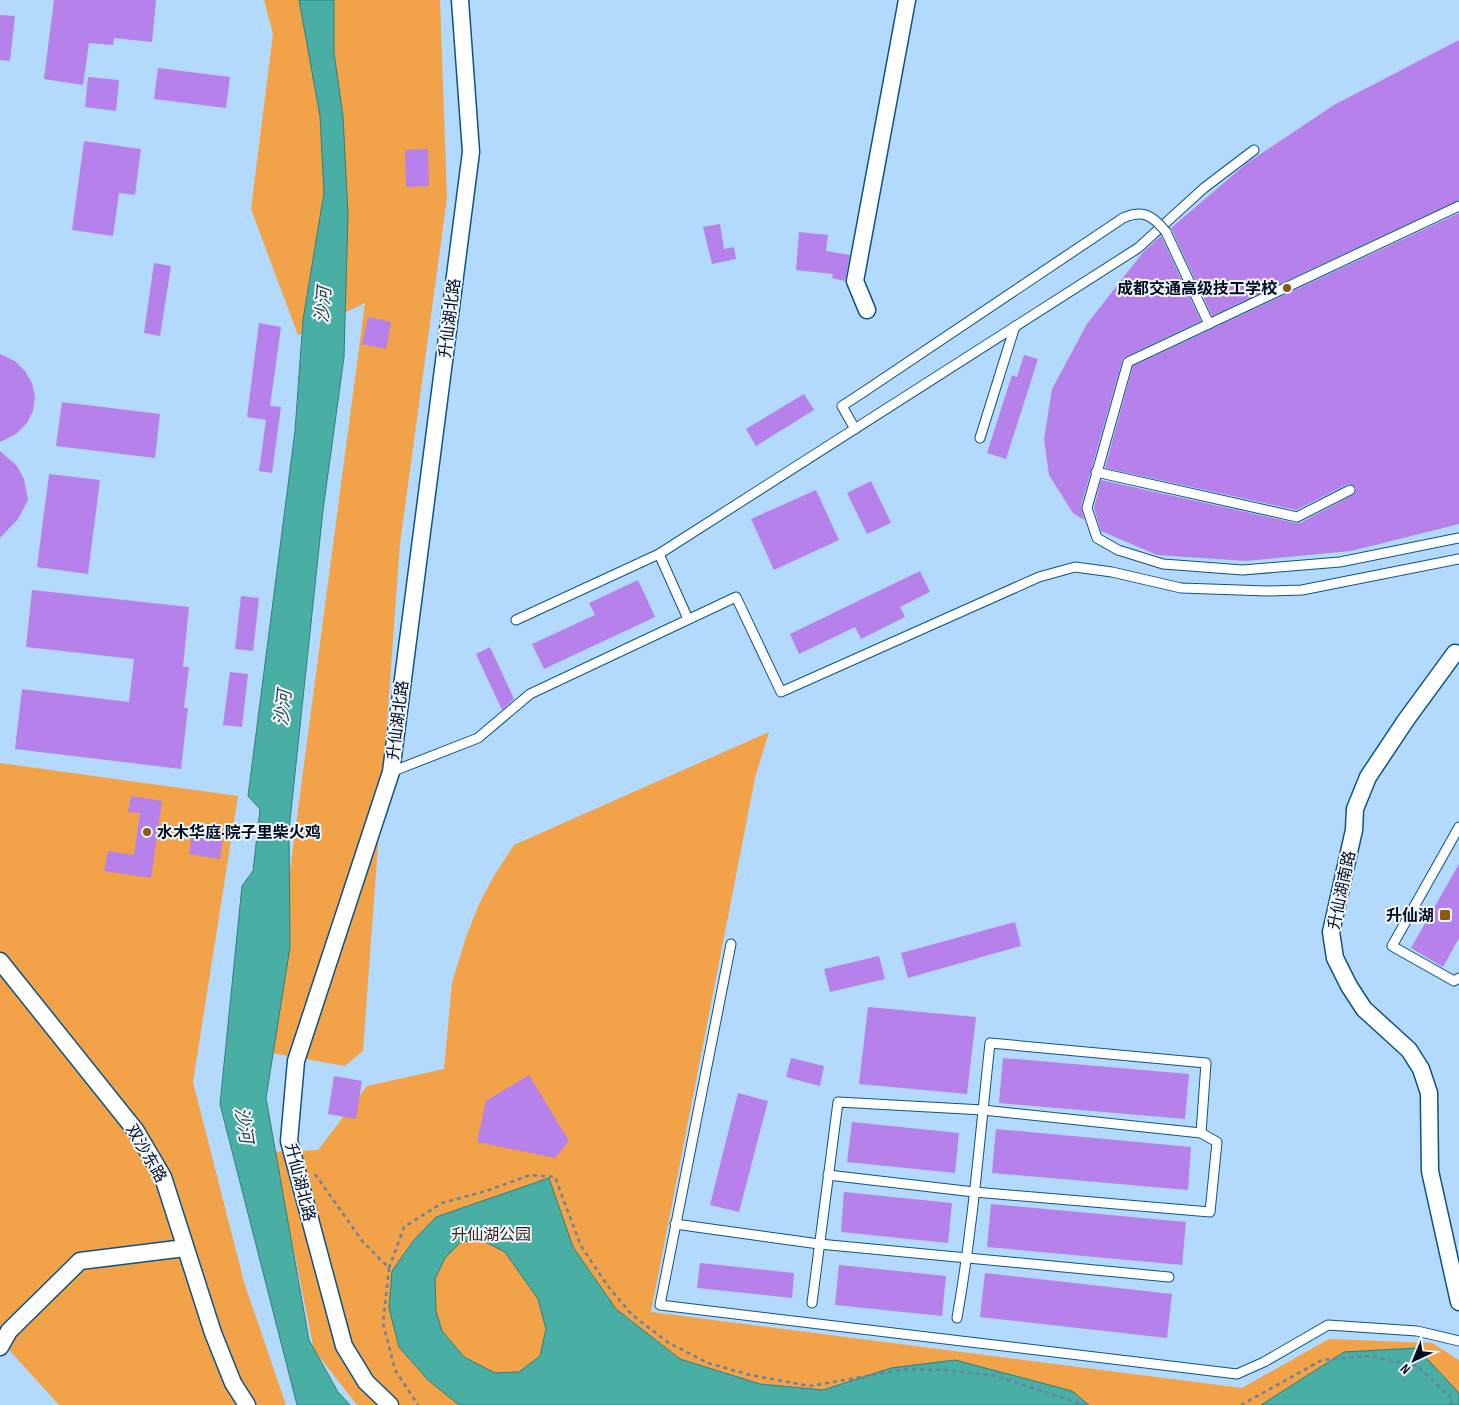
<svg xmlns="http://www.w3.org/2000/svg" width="1459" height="1405" font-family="'Sofia Sans Condensed','Noto Sans SC',sans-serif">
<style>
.green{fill:#f2a249}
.water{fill:#49aea3;stroke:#337e7c;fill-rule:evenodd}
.building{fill:#b681eb}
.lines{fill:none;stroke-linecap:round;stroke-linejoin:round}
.lane-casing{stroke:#0c5485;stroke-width:11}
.street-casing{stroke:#0c5485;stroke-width:19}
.path{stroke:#6883a0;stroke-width:2.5;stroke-dasharray:4 4;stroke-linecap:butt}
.lane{stroke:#fff;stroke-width:9}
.street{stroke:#fff;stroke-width:16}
.lane-bridge-casing{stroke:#0c5485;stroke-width:11;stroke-linecap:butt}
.lane-bridge{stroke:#fff;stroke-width:9}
.poi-dot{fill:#8f570f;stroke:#f0f6fc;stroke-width:2}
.labels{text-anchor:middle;stroke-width:4;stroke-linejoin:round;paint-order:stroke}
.poi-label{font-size:16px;font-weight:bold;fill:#000d21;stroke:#f0f6fc;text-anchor:end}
.street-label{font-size:16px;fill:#000d21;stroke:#f0f6fc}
.park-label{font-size:16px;fill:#372615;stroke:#f0f6fc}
.water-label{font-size:18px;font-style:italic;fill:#24433f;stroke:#f0f6fc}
</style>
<rect width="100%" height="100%" fill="#b3d9fc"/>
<g class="green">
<path d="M264 0H440L447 198 400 544 363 1051 345 1066 266 1052 365 303 298 335 251 209 273 34Z"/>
<path d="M769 732 755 778 651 1312 1242 1388 1329 1339 1432 1343 1459 1360V1405H357L314 1350 274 1152 318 1150 367 1086 444 1069 452 983 466 937 479 904 494 876 514 845Z"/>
<path d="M0 763 238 796 193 1082 244 1282 286 1405H59L0 1340Z"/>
</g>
<g class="water">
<path d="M299 0H334V53L343 116 348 215 344 357 323 510 289 830 290 947 266 1098 309 1340 338 1392 350 1405H297L220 1104 242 886 253 871 260 809 248 796 295 431 303 320 324 193 320 116Z"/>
<path d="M549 1178 573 1247 616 1309 680 1359 760 1384 823 1390 891 1368 955 1360 1072 1391 1089 1405H459L428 1380 399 1347 389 1308 392 1271 414 1240 436 1217ZM481 1240 505 1252 538 1299 546 1329 540 1356 519 1372 495 1373 464 1357 442 1331 436 1311 435 1279 445 1258 461 1242Z"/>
<path d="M1417 1348 1459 1393V1405H1261L1344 1352Z"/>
</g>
<g class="building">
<path d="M54 0H156L152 42 114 38 113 45 89 43 83 85 44 79Z"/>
<path d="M0 15 15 16 10 61 0 60Z"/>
<path d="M1459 40V200L1212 316 1171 228 1247 163 1334 105Z"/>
<path d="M158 68 230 77 226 108 154 99Z"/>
<path d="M88 77 119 80 116 111 85 107Z"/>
<path d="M84 141 141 149 135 195 119 193 113 236 72 230Z"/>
<path d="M428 149 429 186 406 187 405 150Z"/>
<path d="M1459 213V524L1351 551 1246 561 1157 555 1101 531 1094 508 1101 480 1296 523H1300L1353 495 1355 493 1356 488 1353 485 1348 484 1296 510 1105 468 1133 366Z"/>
<path d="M720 224 724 249 734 247 736 259 712 264 703 227Z"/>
<path d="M799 232 828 235 826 251 850 255 845 281 832 278 833 274 796 270Z"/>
<path d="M1161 236 1201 321 1123 358 1081 506 1084 520 1073 513 1049 475 1044 439 1052 389 1087 324 1144 251Z"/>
<path d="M154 263 171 266 160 336 144 333Z"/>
<path d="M368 317 391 322 386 349 362 344Z"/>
<path d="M259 323 281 327 270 406 281 407 272 473 259 471 266 420 247 417Z"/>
<path d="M0 354 15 361 25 371 32 383 35 397 33 411 27 423 16 434 0 442Z"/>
<path d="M1024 355 1038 359 1006 459 987 453 1012 375 1017 377Z"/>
<path d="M804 394 814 410 756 446 746 429Z"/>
<path d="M62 402 160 414 155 458 56 446Z"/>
<path d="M0 451 17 466 24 479 28 500 18 519 0 538Z"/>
<path d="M49 474 100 480 88 574 37 567Z"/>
<path d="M871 481 891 523 867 534 847 493Z"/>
<path d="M816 490 839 540 774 570 751 519Z"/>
<path d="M920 571 930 592 900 607 905 617 861 639 855 627 799 654 790 634Z"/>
<path d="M638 580 655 617 544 669 532 644 595 615 589 603Z"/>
<path d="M32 590 189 607 183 667H189L184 708H188L181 769 15 749 22 689 129 702 134 659 26 647Z"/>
<path d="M241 596 259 598 253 651 235 649Z"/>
<path d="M490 647 514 699 502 710 476 654Z"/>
<path d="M230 672 248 674 242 727 223 725Z"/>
<path d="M131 796 162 801 151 878 104 871 108 851 134 855 140 813 128 812Z"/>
<path d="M192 835 223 840 220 859 189 854Z"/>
<path d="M1459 864V938L1443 967 1411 948Z"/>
<path d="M1015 922 1021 946 908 978 901 953Z"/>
<path d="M879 956 885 979 830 992 824 969Z"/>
<path d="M868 1007 976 1017 967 1094 859 1084Z"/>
<path d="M791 1058 824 1066 820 1086 786 1077Z"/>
<path d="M1003 1058 1189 1074 1185 1119 999 1103Z"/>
<path d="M529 1075 569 1141 555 1158 477 1142 486 1101Z"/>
<path d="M334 1076 362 1081 356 1119 328 1114Z"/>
<path d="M738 1093 768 1101 739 1212 710 1205Z"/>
<path d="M852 1122 959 1133 955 1173 847 1162Z"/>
<path d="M996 1129 1191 1147 1188 1190 992 1173Z"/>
<path d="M844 1192 952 1203 948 1243 841 1232Z"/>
<path d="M991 1204 1186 1222 1182 1265 987 1247Z"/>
<path d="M700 1263 794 1273 792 1298 697 1288Z"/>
<path d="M839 1265 946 1276 942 1316 835 1305Z"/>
<path d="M985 1273 1172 1294 1167 1338 980 1317Z"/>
</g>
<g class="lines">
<g class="lane-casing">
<g id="lane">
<path d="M1459 206 1128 362 1087 508 1097 538 1118 550 1163 564 1243 570 1340 562 1459 538"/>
<path d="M1166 232 1209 324"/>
<path d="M855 429 842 406 862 393"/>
<path d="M980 438 1015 326"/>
<path d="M1096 472 1297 517 1350 490"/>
<path d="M659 554 688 619"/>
<path d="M516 620 659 554 1138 248 1204 188 1254 150"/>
<path d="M391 772 478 738 530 694 736 597 781 692 1039 577 1075 567 1112 572 1181 588 1267 591 1302 590 1459 559"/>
<path d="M1459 827 1392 946 1454 981 1459 978"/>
<path d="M731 944 660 1305 1237 1374 1264 1362 1328 1325 1417 1331 1459 1341"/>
<path d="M828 1175 974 1192 1210 1212 1217 1142 1201 1133"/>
<path d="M675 1224 819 1244 1169 1277"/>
<path d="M812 1303 838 1102 983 1110 1201 1133 1206 1063 990 1043C980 1135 973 1227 957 1318"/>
</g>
</g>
<g class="street-casing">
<g id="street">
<path d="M867 310 855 281 907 0"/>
<path d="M1455 653 1406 720 1368 777 1355 809 1354 830 1331 932 1335 958 1349 986 1364 1009 1409 1050 1421 1069 1429 1093 1430 1171 1459 1302"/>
<path d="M0 961 136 1131 163 1177 213 1333 233 1383 247 1405"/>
<path d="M0 1347 9 1331 80 1261 185 1248"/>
<path d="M390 1405 366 1382 344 1346 289 1141 296 1061 391 772 471 152 460 0"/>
</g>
</g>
<g class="path">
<path d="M315 1174 363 1242 389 1268 383 1323 395 1370 418 1405"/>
<path d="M389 1268 404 1227 442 1203 486 1191 530 1175 555 1177 581 1246 607 1285 632 1315 669 1343 708 1363 750 1375 810 1386 907 1369 945 1370 996 1376 1085 1405"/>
<path d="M1241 1405 1322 1360 1369 1356 1418 1366 1453 1400 1450 1405"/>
</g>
<use href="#lane" class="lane"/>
<use href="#street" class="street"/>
<g class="lane-bridge-casing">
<path id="lane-bridge" d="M862 393 1123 218C1144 209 1153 216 1166 232"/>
</g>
<use href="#lane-bridge" class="lane-bridge"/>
</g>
<g class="poi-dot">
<circle cx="1287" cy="288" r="5"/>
<circle cx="147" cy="832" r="5"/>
<rect x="1439" y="909" width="12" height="12" rx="2.5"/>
</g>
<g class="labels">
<g class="poi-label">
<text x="1277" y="294">成都交通高级技工学校</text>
<text x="157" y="838" text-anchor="start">水木华庭·院子里柴火鸡</text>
<text x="1434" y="921">升仙湖</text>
</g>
<g class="street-label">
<text transform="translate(449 318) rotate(-83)" y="6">升仙湖北路</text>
<text transform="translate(397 720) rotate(-83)" y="6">升仙湖北路</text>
<text transform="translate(1341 890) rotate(-78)" y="6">升仙湖南路</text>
<text transform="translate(147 1153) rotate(60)" y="6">双沙东路</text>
<text transform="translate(301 1182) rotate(76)" y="6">升仙湖北路</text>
</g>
<g class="park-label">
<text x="491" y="1240">升仙湖公园</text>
</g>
<g class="water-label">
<text transform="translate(323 305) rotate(-85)" y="6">沙河</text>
<text transform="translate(283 708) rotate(-84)" y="6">沙河</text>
<text transform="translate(244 1125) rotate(81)" y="6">沙河</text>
</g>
</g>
<g transform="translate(1414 1360) rotate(224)" stroke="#f0f6fc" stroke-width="4" paint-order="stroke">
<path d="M0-4L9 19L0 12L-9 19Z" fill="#000d21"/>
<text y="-8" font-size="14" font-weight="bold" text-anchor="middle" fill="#000d21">N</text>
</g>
</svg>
